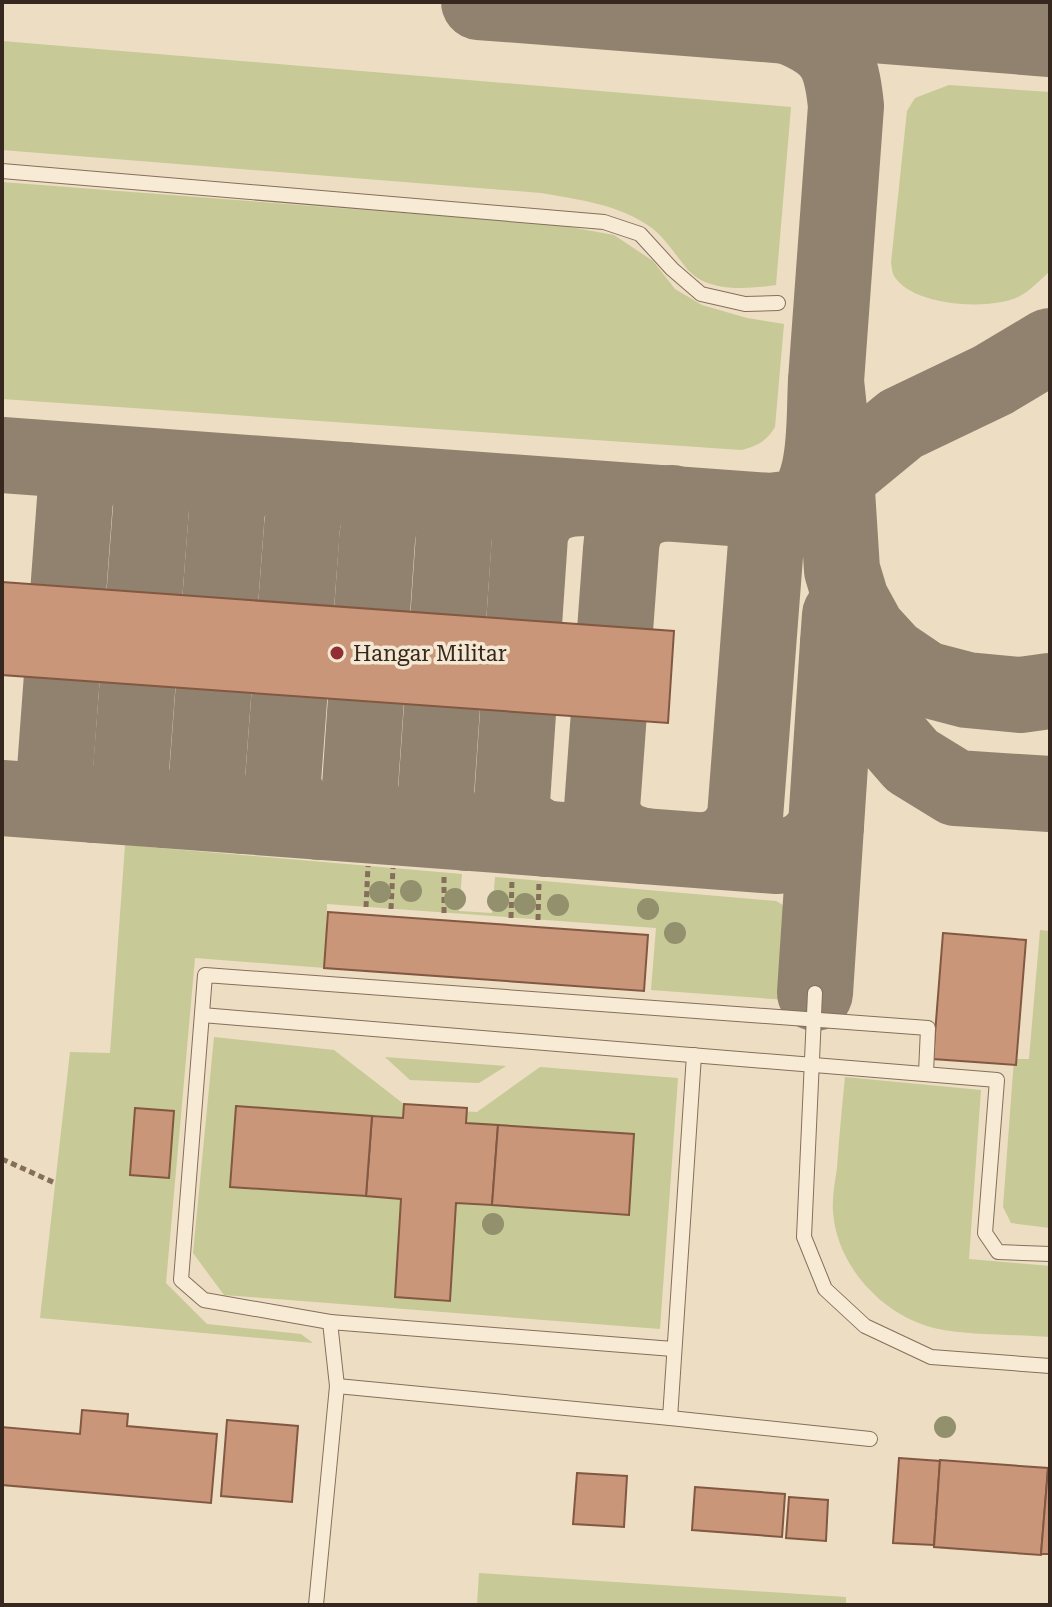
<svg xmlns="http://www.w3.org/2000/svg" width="1052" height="1607" font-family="'Roboto Serif',serif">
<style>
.green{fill:#c7c997}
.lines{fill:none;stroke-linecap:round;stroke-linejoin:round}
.taxiway{stroke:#918270;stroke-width:76}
.building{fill:#c9967a;stroke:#835841;stroke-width:2}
.lane-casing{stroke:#856f5b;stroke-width:16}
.path{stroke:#856f5b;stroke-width:5;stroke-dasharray:6 4;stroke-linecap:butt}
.lane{stroke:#f7ebd6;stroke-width:14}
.tree{fill:#92906d}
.poi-dot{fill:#922d34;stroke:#f4e8d2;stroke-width:3}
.labels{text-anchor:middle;stroke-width:7;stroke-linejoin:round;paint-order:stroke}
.poi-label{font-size:22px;fill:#36281e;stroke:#f4e8d2;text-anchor:start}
</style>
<rect width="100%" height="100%" fill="#ecddc3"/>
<g class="green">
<path d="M2 41 791 107 776 285C749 289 709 293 688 270 677 257 666 239 652 228 619 204 580 200 541 193L2 150Z"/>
<path d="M949 85 1050 92V271C1041 279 1031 290 1020 296 992 311 913 307 894 276 892 272 892 268 891 263L907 111 915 98Z"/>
<path d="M2 182 559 225 614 235 653 261 675 289 702 305 747 318 784 324 775 427C767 441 757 446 741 450L2 399Z"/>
<path d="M125 845 462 874 459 911 492 913 495 877 776 901 790 909 791 919 787 1000 651 990 656 928 327 904 325 968 195 958 166 1283 207 1324 301 1334 313 1343 40 1318 70 1052 110 1053Z"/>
<path d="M1040 930 1050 931V1228L1011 1223 1003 1207 1014 1059H1029Z"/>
<path d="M214 1037 334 1050 409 1108 477 1112 540 1067 678 1078 660 1329 224 1295 193 1253Z"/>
<path d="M385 1057 506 1066 479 1083 410 1080Z"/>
<path d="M845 1077 981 1090 969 1259 1050 1266V1337C1014 1334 969 1336 934 1328 882 1315 836 1265 833 1211 832 1197 835 1182 837 1168 839 1138 842 1107 845 1077Z"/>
<path d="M479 1573 846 1597V1605H477Z"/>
</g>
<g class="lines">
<g class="taxiway">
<path d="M479 2 788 26 874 25 1050 39"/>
<path d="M788 26C834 45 841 58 846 106L826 381 836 475 842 570 851 600 868 631 891 656 925 679 967 690 1020 695 1050 691"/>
<path d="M2 455 771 511C782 509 793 510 802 503 828 484 824 411 826 381"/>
<path d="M840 615 838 643 849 668 892 738 912 761 956 788 1050 794"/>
<path d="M2 798 777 856C801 855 813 847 826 826"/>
<path d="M94 805C72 800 61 791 55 770L75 499C81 476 97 465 120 465"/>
<path d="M165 810C144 803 134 791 131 770L151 508C154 483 171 473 195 470"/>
<path d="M243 816C222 812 211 798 207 777L227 510C232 490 247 476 268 475"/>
<path d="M318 822C298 815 286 802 283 781L302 527C305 501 318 483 346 480"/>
<path d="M395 827C374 820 362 809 360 786L377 540C381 507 388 489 423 486"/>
<path d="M467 833C448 823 439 815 436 793L454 535C460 504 472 494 503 492"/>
<path d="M547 839C528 832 516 823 512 802L530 536C537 506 558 498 586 498"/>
<path d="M644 846C621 841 608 832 602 808L621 549C623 518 642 504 672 503"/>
<path d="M706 850C727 846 737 837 745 817L766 543 772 530 901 424 993 380 1050 346"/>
<path d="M815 993 838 643"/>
</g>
</g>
<g class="building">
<path d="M2 582 674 631 668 723 2 675Z"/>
<path d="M328 912 648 935 644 991 324 968Z"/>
<path d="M943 933 1026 940 1016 1065 933 1059Z"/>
<path d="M404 1104 467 1108 466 1123 498 1125 492 1205 456 1203 450 1301 395 1297 401 1199 366 1196 372 1116 403 1118Z"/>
<path d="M236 1106 372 1116 366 1196 230 1187Z"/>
<path d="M135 1108 174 1111 169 1178 130 1175Z"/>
<path d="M498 1125 634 1134 629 1215 492 1205Z"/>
<path d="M82 1410 128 1414 127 1426 217 1434 211 1503 2 1485V1427L80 1434Z"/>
<path d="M227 1420 298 1426 292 1502 221 1496Z"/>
<path d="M899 1458 940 1461 934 1545 893 1543Z"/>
<path d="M940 1460 1048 1468 1041 1555 934 1547Z"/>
<path d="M1048 1469H1050V1554H1041Z"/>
<path d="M577 1473 627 1476 624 1527 573 1524Z"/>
<path d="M695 1487 785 1494 782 1537 692 1530Z"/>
<path d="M789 1497 828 1500 826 1541 786 1538Z"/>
</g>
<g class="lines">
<g class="lane-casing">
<g id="lane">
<path d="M2 171 604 222 640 234 672 269 701 294 745 304 778 303"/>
<path d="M815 993 804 1237 825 1289 865 1326 931 1357 1050 1366"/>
<path d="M202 1015 997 1080 985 1233 998 1252 1050 1254"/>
<path d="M330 1322 673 1349"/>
<path d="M337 1386 670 1418 694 1055"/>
<path d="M670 1418 870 1439"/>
<path d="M316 1605 337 1386 330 1322 204 1300 181 1280 205 975 928 1028 926 1073"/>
</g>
</g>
<g class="path">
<path d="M366 907 368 866"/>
<path d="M391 909 393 868"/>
<path d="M444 913V873"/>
<path d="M511 918 512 878"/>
<path d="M538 920 539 881"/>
<path d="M2 1159 55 1183"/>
</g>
<use href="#lane" class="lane"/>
</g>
<g class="tree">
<circle cx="411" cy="891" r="11"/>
<circle cx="380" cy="892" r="11"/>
<circle cx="455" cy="899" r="11"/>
<circle cx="498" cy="901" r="11"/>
<circle cx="525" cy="904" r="11"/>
<circle cx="558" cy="905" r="11"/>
<circle cx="648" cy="909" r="11"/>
<circle cx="675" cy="933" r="11"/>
<circle cx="493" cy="1224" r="11"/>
<circle cx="945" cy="1427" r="11"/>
</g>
<circle class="poi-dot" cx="337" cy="653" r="8"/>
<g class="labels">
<g class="poi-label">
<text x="353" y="661">Hangar Militar</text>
</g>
</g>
<rect width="1052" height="1607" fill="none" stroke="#36281e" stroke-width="8"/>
</svg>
